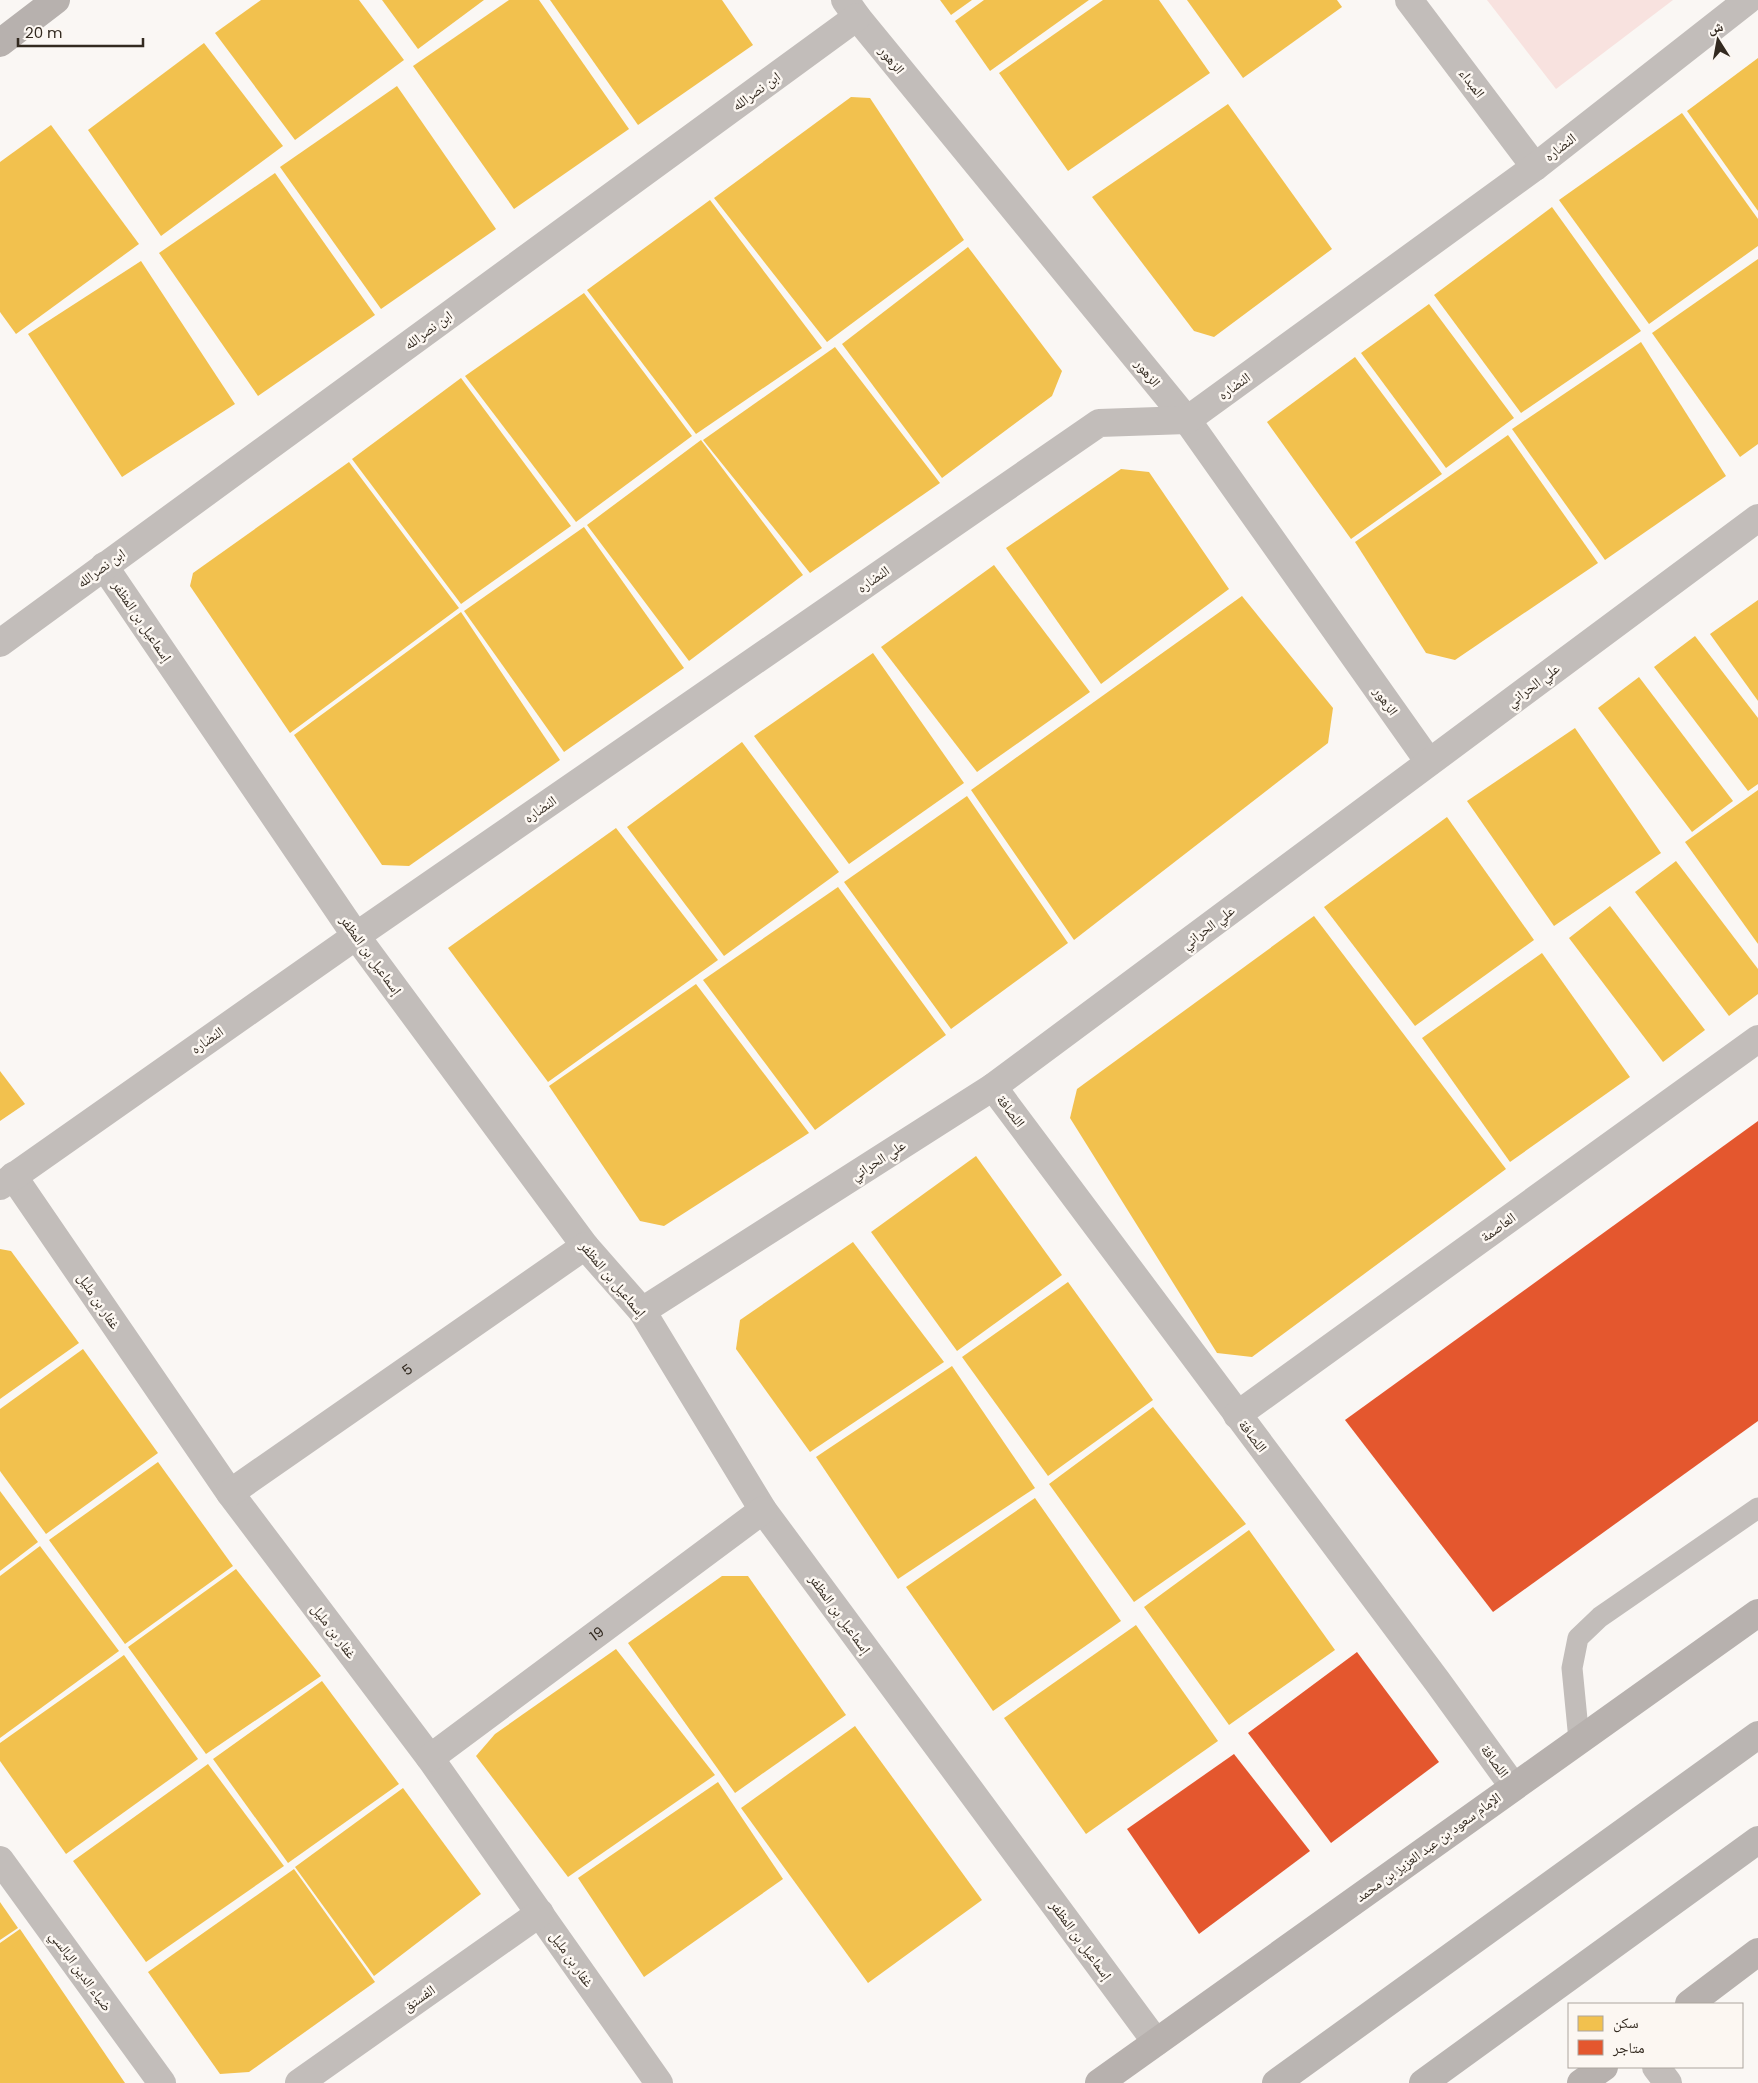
<svg xmlns="http://www.w3.org/2000/svg" width="1758" height="2083" font-family="Poppins,'Noto Naskh Arabic',sans-serif">
<style>
.green{fill:#f8e2df}
.homes{fill:#f2c14e}
.shops{fill:#e4572e}
.lines{fill:none;stroke-linecap:round;stroke-linejoin:round}
.lane{stroke:#c2bdba;stroke-width:21}
.street{stroke:#c2bdba;stroke-width:28}
.secondary{stroke:#b7b1ae;stroke-width:28}
.primary{stroke:#bab5b2;stroke-width:28}
.labels{text-anchor:middle;stroke-width:5;stroke-linejoin:round;paint-order:stroke}
.street-label{font-size:14px;fill:#332a20;stroke:#fcf7f2}
</style>
<rect width="100%" height="100%" fill="#faf7f4"/>
<path class="green" d="M1487 0H1673L1556 89Z"/>
<g class="homes">
<path d="M261 0H359L404 60 295 140 215 33Z"/>
<path d="M382 0H484L418 49Z"/>
<path d="M509 0H539L629 129 514 209 413 66Z"/>
<path d="M550 0H722L753 45 638 125Z"/>
<path d="M940 0H972L951 15Z"/>
<path d="M984 0H1089L990 71 955 21Z"/>
<path d="M1103 0H1159L1210 73 1068 171 999 73Z"/>
<path d="M1187 0H1337L1342 7 1243 78Z"/>
<path d="M204 43 283 146 161 236 88 130Z"/>
<path d="M1758 58V211L1687 111Z"/>
<path d="M397 86 496 229 381 309 280 167Z"/>
<path d="M851 97 870 98 964 240 827 342 714 198Z"/>
<path d="M1228 104 1332 249 1214 337 1194 331 1092 197Z"/>
<path d="M1682 113 1758 219V246L1649 324 1559 200Z"/>
<path d="M51 125 139 244 16 334 0 312V162Z"/>
<path d="M275 173 375 315 258 396 159 253Z"/>
<path d="M710 200 822 348 696 434 587 290Z"/>
<path d="M1552 207 1641 331 1521 413 1434 295Z"/>
<path d="M968 247 1062 371 1052 396 942 478 842 344Z"/>
<path d="M1758 259V444L1740 457 1652 333Z"/>
<path d="M141 261 235 404 122 477 28 334Z"/>
<path d="M584 293 692 436 576 522 465 376Z"/>
<path d="M1429 304 1514 418 1446 468 1361 353Z"/>
<path d="M1641 342 1726 476 1605 560 1512 429Z"/>
<path d="M835 347 940 483 810 573 703 440Z"/>
<path d="M1355 357 1442 474 1351 539 1267 422Z"/>
<path d="M461 378 571 526 461 604 352 459Z"/>
<path d="M1508 435 1598 563 1455 660 1426 653 1355 542Z"/>
<path d="M701 440 803 575 689 661 587 525Z"/>
<path d="M349 462 459 608 290 733 190 586 193 573Z"/>
<path d="M1121 469 1149 472 1229 589 1101 684 1006 548Z"/>
<path d="M584 527 684 668 564 752 464 611Z"/>
<path d="M994 565 1090 692 977 772 881 647Z"/>
<path d="M1242 596 1333 708 1328 743 1074 940 971 790Z"/>
<path d="M1758 600V701L1710 634Z"/>
<path d="M461 612 560 760 409 866 382 865 294 735Z"/>
<path d="M1695 636 1758 718V784L1748 791 1654 667Z"/>
<path d="M873 653 964 783 849 864 754 736Z"/>
<path d="M1639 677 1733 801 1692 832 1598 708Z"/>
<path d="M1575 728 1661 853 1554 926 1467 801Z"/>
<path d="M742 742 839 872 724 956 627 827Z"/>
<path d="M1758 790V944L1685 842Z"/>
<path d="M967 796 1068 943 951 1029 844 882Z"/>
<path d="M1447 817 1534 940 1415 1026 1324 907Z"/>
<path d="M616 828 718 960 548 1082 448 948Z"/>
<path d="M1676 861 1758 969V994L1729 1016 1635 892Z"/>
<path d="M838 887 946 1035 815 1130 703 980Z"/>
<path d="M1610 906 1705 1030 1663 1062 1569 938Z"/>
<path d="M1314 916 1506 1169 1252 1357 1217 1353 1070 1118 1077 1089Z"/>
<path d="M1542 953 1630 1077 1510 1162 1422 1038Z"/>
<path d="M696 984 809 1133 664 1226 640 1221 549 1086Z"/>
<path d="M0 1071 25 1104 0 1121Z"/>
<path d="M976 1156 1062 1275 957 1351 871 1232Z"/>
<path d="M853 1242 944 1362 810 1452 736 1349 740 1320Z"/>
<path d="M0 1249 11 1251 79 1343 0 1399Z"/>
<path d="M1068 1282 1153 1400 1048 1476 962 1357Z"/>
<path d="M83 1349 158 1453 46 1534 0 1471V1409Z"/>
<path d="M952 1366 1035 1488 898 1579 816 1457Z"/>
<path d="M1153 1407 1246 1524 1134 1602 1049 1484Z"/>
<path d="M158 1462 233 1566 125 1644 49 1540Z"/>
<path d="M0 1491 38 1542 0 1571Z"/>
<path d="M1035 1498 1121 1621 993 1711 906 1587Z"/>
<path d="M1249 1530 1335 1650 1229 1725 1144 1607Z"/>
<path d="M40 1546 119 1651 0 1738V1576Z"/>
<path d="M236 1569 321 1676 206 1754 128 1647Z"/>
<path d="M722 1576H748L846 1715 735 1793 628 1643Z"/>
<path d="M1136 1625 1218 1741 1086 1834 1004 1718Z"/>
<path d="M616 1649 715 1775 568 1877 476 1756 495 1734Z"/>
<path d="M124 1655 198 1759 66 1854 0 1761V1743Z"/>
<path d="M322 1681 399 1784 288 1863 213 1759Z"/>
<path d="M855 1726 982 1900 868 1983 741 1808Z"/>
<path d="M208 1764 284 1866 146 1962 73 1861Z"/>
<path d="M718 1782 783 1879 644 1977 578 1878Z"/>
<path d="M403 1788 481 1894 374 1976 295 1867Z"/>
<path d="M294 1869 375 1982 249 2072 220 2074 148 1972Z"/>
<path d="M0 1902 18 1928 0 1940Z"/>
<path d="M20 1929 125 2083H0V1943Z"/>
</g>
<g class="shops">
<path d="M1758 1121V1421L1493 1612 1345 1420Z"/>
<path d="M1357 1652 1439 1762 1331 1843 1248 1733Z"/>
<path d="M1234 1754 1310 1851 1199 1934 1127 1829Z"/>
</g>
<g class="lines">
<path class="lane" d="M1579 1740 1572 1668 1578 1638 1600 1617 1758 1508"/>
<g class="street">
<path d="M845 0 857 17 1187 420 1429 762"/>
<path d="M1409 0 1535 167"/>
<path d="M104 566 356 936 585 1246 642 1311 763 1510 1156 2042"/>
<path d="M0 643 857 17"/>
<path d="M993 1087 1437 1681 1513 1786"/>
<path d="M13 1176 230 1493 430 1758 659 2083"/>
<path d="M0 1186 356 936 1099 423 1187 420 1535 167 1748 0"/>
<path d="M642 1311 993 1087 1758 518"/>
<path d="M1237 1415 1758 1039"/>
<path id="s1" d="M230 1493 585 1246"/>
<path id="s2" d="M430 1758 763 1510"/>
<path d="M0 1860 162 2083"/>
<path d="M1656 2067 1668 2083"/>
<path d="M299 2083 540 1913"/>
</g>
<g class="secondary">
<path d="M0 43 56 0"/>
<path d="M1689 2004 1758 1952"/>
<path d="M1099 2083 1758 1613"/>
<path d="M1581 2083 1604 2067"/>
</g>
<g class="primary">
<path d="M1276 2083 1758 1735"/>
<path d="M1423 2083 1758 1840"/>
</g>
</g>
<g class="labels">
<g class="street-label">
<text transform="translate(892 60) rotate(51)" y="5">الزهور</text>
<text transform="translate(1472 83) rotate(53)" y="5">المبداء</text>
<text transform="translate(756 91) rotate(-36)" y="5">ابن نصرالله</text>
<text transform="translate(1560 147) rotate(-38)" y="5">النضاره</text>
<text transform="translate(428 330) rotate(-36)" y="5">ابن نصرالله</text>
<text transform="translate(1148 373) rotate(51)" y="5">الزهور</text>
<text transform="translate(1234 386) rotate(-36)" y="5">النضاره</text>
<text transform="translate(101 568) rotate(-36)" y="5">ابن نصرالله</text>
<text transform="translate(873 579) rotate(-35)" y="5">النضاره</text>
<text transform="translate(142 621) rotate(56)" y="5">إسماعيل بن المظفر</text>
<text transform="translate(1533 685) rotate(-37)" y="5">علي الحراني</text>
<text transform="translate(1386 701) rotate(55)" y="5">الزهور</text>
<text transform="translate(540 809) rotate(-35)" y="5">النضاره</text>
<text transform="translate(1208 927) rotate(-37)" y="5">علي الحراني</text>
<text transform="translate(371 955) rotate(54)" y="5">إسماعيل بن المظفر</text>
<text transform="translate(207 1040) rotate(-35)" y="5">النضاره</text>
<text transform="translate(1011 1111) rotate(53)" y="5">اللصافة</text>
<text transform="translate(878 1160) rotate(-33)" y="5">علي الحراني</text>
<text transform="translate(1498 1227) rotate(-36)" y="5">العاصمة</text>
<text transform="translate(613 1279) rotate(50)" y="5">إسماعيل بن المظفر</text>
<text transform="translate(99 1301) rotate(56)" y="5">غفار بن مليل</text>
<text dy="5" stroke="none"><textPath href="#s1" startOffset="216">5</textPath></text>
<text transform="translate(1253 1436) rotate(53)" y="5">اللصافة</text>
<text transform="translate(840 1614) rotate(54)" y="5">إسماعيل بن المظفر</text>
<text transform="translate(334 1631) rotate(53)" y="5">غفار بن مليل</text>
<text dy="5" stroke="none"><textPath href="#s2" startOffset="208">19</textPath></text>
<text transform="translate(1495 1761) rotate(54)" y="5">اللصافة</text>
<text transform="translate(1428 1847) rotate(-36)" y="5">الإمام سعود بن عبد العزيز بن محمد</text>
<text transform="translate(1081 1940) rotate(54)" y="5">إسماعيل بن المظفر</text>
<text transform="translate(572 1959) rotate(55)" y="5">غفار بن مليل</text>
<text transform="translate(81 1971) rotate(54)" y="5">ضياء الدين البالسي</text>
<text transform="translate(419 1998) rotate(-35)" y="5">الفستق</text>
</g>
</g>
<rect x="1568" y="2003" width="175" height="65" fill="#fcf7f2" stroke="#aca59e"/>
<rect x="1578" y="2016" width="25" height="15" fill="#f2c14e" stroke="#aca59e"/>
<text x="1613" y="2028" font-size="15" fill="#332a20">سكن</text>
<rect x="1578" y="2040" width="25" height="15" fill="#e4572e" stroke="#aca59e"/>
<text x="1613" y="2053" font-size="15" fill="#332a20">متاجر</text>
<g transform="translate(1718 40) rotate(349)" stroke="#fcf7f2" stroke-width="4" paint-order="stroke">
<path d="M0-4L9 19L0 12L-9 19Z" fill="#332a20"/>
<text y="-8" font-size="14" font-weight="bold" text-anchor="middle" fill="#332a20">ش</text>
</g>
<path d="M18 38v8h125v-8" fill="none" stroke="#332a20" stroke-width="2.5"/>
<text x="25" y="38" font-size="15" fill="#332a20" stroke="#fcf7f2" stroke-width="4" paint-order="stroke">20 m</text>
</svg>
